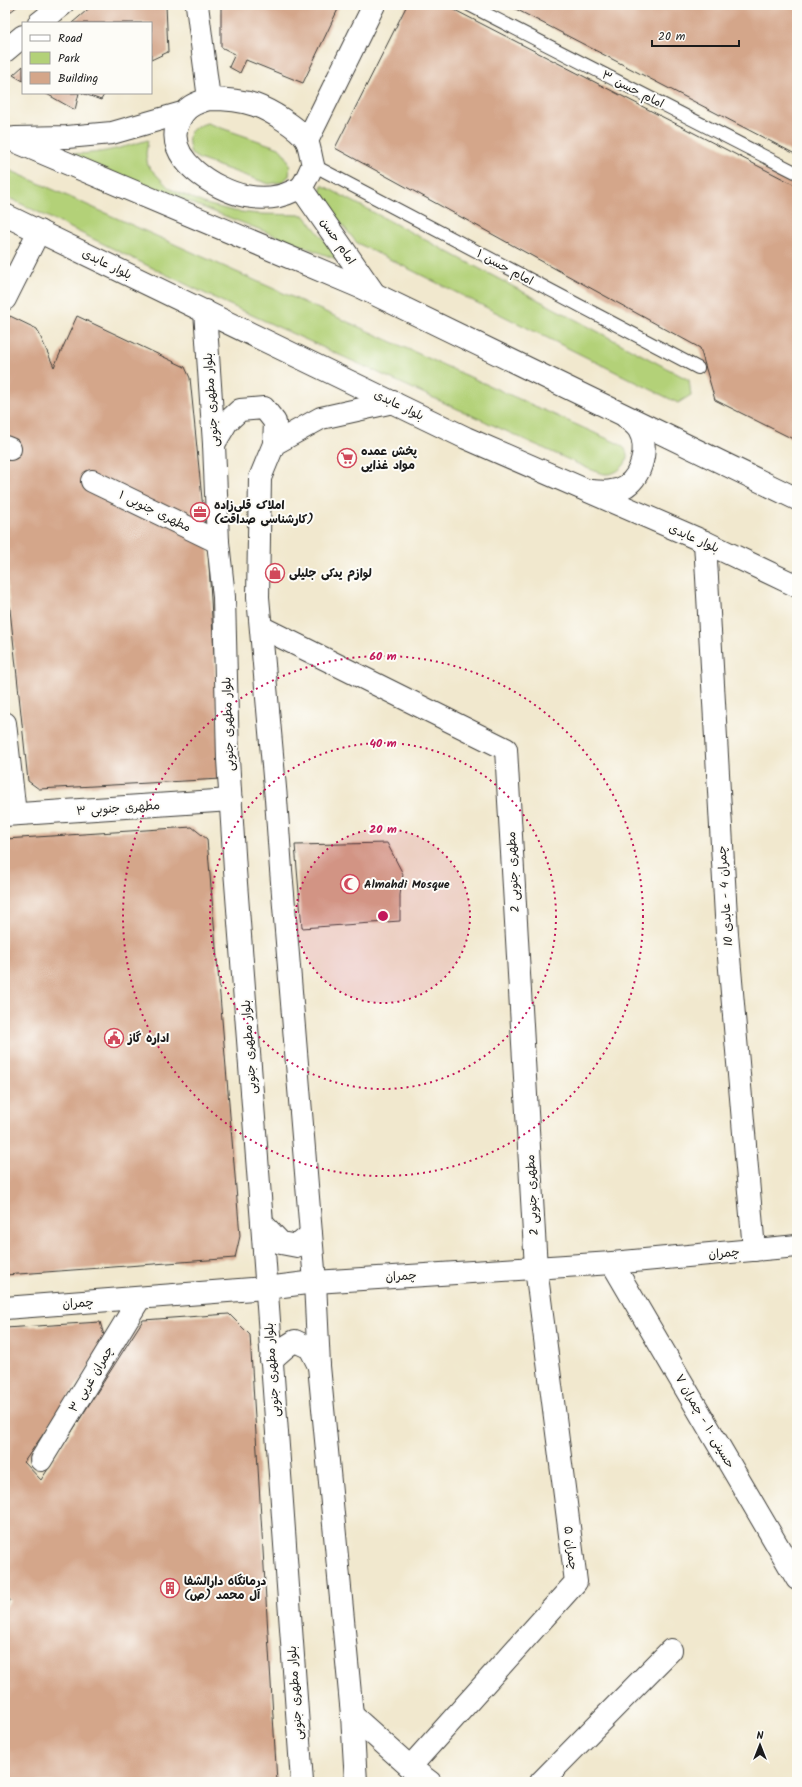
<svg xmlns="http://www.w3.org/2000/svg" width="802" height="1787" font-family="Kalam,'Playpen Sans Arabic',sans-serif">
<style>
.green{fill:#b3d178;stroke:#68764a}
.building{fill:#d4a68a}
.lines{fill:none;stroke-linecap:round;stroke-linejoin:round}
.service-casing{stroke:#3c3b37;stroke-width:14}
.minor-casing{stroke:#3c3b37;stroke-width:24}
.tertiary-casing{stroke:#3c3b37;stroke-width:24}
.secondary-casing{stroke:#3c3b37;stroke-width:24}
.service{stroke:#fff;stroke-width:12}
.minor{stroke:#fff;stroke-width:22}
.tertiary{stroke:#fff;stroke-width:22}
.secondary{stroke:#fff;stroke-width:22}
.ring{fill:none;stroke:#c2185b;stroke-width:2;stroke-dasharray:2 4}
.labels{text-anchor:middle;stroke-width:4;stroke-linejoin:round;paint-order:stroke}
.street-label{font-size:12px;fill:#1c1c1c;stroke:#fdfcf7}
.poi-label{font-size:12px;font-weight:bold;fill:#1c1c1c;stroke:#fdfcf7;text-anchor:start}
.centre{fill:#c2185b;stroke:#fdfcf7;stroke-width:2}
.ring-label{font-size:12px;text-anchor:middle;font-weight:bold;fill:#c2185b;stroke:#fdfcf7;stroke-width:4;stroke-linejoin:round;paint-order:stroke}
</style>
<rect width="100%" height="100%" fill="#fdfcf7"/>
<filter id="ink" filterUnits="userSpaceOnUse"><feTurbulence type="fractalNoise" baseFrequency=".025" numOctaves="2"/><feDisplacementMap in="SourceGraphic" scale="8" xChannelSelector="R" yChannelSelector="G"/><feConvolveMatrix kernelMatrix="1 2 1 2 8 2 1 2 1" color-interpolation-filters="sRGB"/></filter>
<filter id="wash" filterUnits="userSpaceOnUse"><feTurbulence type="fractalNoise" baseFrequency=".012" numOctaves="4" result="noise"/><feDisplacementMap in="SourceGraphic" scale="16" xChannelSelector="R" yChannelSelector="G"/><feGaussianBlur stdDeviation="0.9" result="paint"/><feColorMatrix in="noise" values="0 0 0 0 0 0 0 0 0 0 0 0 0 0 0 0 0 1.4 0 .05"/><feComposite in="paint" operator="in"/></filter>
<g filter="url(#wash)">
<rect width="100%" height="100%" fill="#f1e8ce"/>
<g class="green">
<path d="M207 123 279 148C288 157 291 163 289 176L282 182 269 184 199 159 191 154C186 134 188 129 207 123Z"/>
<path d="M148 140 146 154 148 166 170 189 206 204 234 211 258 214 304 215 341 261 62 153C94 156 118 149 148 140Z"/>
<path d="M5 168 617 443C619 444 624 447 625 449 633 462 617 475 605 474 600 474 594 470 589 469L208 295 5 196Z"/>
<path d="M322 185 689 380 691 395 678 403 357 243 319 197Z"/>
</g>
<g id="blocks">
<g class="building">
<path d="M5 5H19L5 16Z"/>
<path d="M93 5H166L168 52 151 60V23H72Z"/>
<path d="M221 5H340L303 83 246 60 240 73 229 67 235 54 221 47Z"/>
<path d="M407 5H445L797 186V441L715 400 700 348 335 148Z"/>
<path d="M508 5H797V154H795Z"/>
<path d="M23 66V81L13 75Z"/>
<path d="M45 93H79L75 110Z"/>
<path d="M82 93H105L101 100Z"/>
<path d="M10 316 37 329 54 367 77 316 185 367 190 378 205 529 208 546 221 779 39 789 28 781 5 562V326Z"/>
<path d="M192 827 207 839 240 1236 235 1258 5 1275V839Z"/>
<path d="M387 843 403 874 400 895V921L302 928 295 845Z"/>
<path d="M229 1314 250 1335 277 1782H5V1608L10 1600 5 1596V1328L100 1322 106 1342 24 1462 41 1480 143 1320Z"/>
</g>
</g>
</g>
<g filter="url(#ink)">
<use href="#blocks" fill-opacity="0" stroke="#3c3b37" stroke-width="1"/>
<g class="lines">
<g class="service-casing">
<g id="service">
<path d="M469 5 797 173"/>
<path d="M313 165 698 368"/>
</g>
</g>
<g class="minor-casing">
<g id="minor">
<path d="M39 23 62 5"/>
<path d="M5 51 23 36"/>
<path d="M5 299 39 231"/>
<path d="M5 447 10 449"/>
<path d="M92 481 218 542"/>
<path d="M705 542 727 934 754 1250"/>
<path d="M261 627 506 749 536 1268 576 1582 410 1767"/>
<path d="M5 723 15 814"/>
<path d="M5 815 231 800"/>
<path d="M612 1263 797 1579"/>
<path d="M41 1460 140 1298"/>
<path d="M352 1715 410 1767 430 1782"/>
<path d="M541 1782 671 1650"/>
</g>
</g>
<g class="tertiary-casing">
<g id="tertiary">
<path d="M197 5 209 99"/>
<path d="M205 311 214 444 218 542 224 597 228 759 235 870 262 1223 302 1782"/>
<path d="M214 444 227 422 240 410 264 408 275 422 274 444"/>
<path d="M262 1223 281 1243 297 1246 311 1234"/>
<path d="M5 1308 266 1288 315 1282 612 1263 797 1246"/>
<path d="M271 1360 287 1346 295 1341 310 1348 319 1366"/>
<path d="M356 1782 352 1715 319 1366 315 1282 281 870 276 799 258 597 260 478 274 444 321 418 393 402"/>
</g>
</g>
<g class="secondary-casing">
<g id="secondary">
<path d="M209 99C224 99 240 100 255 105 269 110 300 128 307 141 310 148 311 158 313 165 309 172 306 182 301 187 300 189 296 190 293 191 279 198 261 199 245 196 216 190 161 158 179 121 185 107 195 103 209 99Z"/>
<path d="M5 137 360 287 797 499"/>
<path d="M15 138 67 137 112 133 182 113"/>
<path d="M307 141 374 5"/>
<path d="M301 188 374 293"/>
<path d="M5 215 466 438 705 542 797 586"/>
<path d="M590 491C603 492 615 493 626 486 642 475 649 447 639 430 636 425 630 421 626 417"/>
</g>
</g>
<use href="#service" class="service"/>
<use href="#minor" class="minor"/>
<use href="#tertiary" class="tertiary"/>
<use href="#secondary" class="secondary"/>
</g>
</g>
<circle cx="383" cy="916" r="87" fill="#c2185b" fill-opacity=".12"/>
<g class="ring">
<circle cx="383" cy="916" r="87"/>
<circle cx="383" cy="916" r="173"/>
<circle cx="383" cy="916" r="260"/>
</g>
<defs>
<g id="supermarket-ring" transform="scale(1)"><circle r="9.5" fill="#fdfcf7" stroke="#d1495b" stroke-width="1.5"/><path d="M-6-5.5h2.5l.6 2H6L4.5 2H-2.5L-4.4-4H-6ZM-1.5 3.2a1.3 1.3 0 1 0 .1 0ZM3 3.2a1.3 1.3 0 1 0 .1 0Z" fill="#d1495b"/></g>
<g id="office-ring" transform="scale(1)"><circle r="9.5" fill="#fdfcf7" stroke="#d1495b" stroke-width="1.5"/><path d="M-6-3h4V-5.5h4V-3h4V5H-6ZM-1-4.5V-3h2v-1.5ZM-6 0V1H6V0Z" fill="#d1495b"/></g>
<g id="shop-ring" transform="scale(1)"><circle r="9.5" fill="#fdfcf7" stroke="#d1495b" stroke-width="1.5"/><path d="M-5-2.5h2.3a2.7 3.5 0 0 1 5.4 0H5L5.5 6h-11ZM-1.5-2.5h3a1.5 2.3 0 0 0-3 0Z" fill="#d1495b"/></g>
<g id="mosque-ring" transform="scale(1)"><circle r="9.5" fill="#fdfcf7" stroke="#d1495b" stroke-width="1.5"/><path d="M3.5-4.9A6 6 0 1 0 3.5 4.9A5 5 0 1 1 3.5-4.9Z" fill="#d1495b"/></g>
<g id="civic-ring" transform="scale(1)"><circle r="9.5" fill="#fdfcf7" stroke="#d1495b" stroke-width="1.5"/><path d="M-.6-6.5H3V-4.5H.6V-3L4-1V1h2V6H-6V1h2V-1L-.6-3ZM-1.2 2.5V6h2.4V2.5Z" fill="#d1495b"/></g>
<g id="building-ring" transform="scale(1)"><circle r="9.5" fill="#fdfcf7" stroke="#d1495b" stroke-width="1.5"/><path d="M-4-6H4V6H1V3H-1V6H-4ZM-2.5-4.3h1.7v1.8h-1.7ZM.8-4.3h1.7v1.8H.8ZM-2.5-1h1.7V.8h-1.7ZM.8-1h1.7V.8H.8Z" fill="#d1495b"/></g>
</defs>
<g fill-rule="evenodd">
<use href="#supermarket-ring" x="347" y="458"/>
<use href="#office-ring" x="200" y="512"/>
<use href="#shop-ring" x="275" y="573"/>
<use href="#mosque-ring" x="350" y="884"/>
<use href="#civic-ring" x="114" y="1038"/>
<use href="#building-ring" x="170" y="1588"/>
</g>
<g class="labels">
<g class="street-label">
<text transform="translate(633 89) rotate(27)" y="4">امام حسن ۳</text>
<text transform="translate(338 241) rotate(56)" y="4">امام حسن</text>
<text transform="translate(107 264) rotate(26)" y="4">بلوار عابدی</text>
<text transform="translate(505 267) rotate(28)" y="4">امام حسن ۱</text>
<text transform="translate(211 400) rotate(-94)" y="4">بلوار مطهری جنوبی</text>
<text transform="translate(399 405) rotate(26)" y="4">بلوار عابدی</text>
<text transform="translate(155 511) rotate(26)" y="4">مطهری جنوبی ۱</text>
<text transform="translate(694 538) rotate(24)" y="4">بلوار عابدی</text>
<text transform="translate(228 724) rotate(-92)" y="4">بلوار مطهری جنوبی</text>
<text transform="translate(118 808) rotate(-4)" y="4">مطهری جنوبی ۳</text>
<text transform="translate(513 872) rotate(-93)" y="4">مطهری جنوبی 2</text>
<text transform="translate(725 896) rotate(-94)" y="4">چمران 4 - عابدی 10</text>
<text transform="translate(249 1047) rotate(-94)" y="4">بلوار مطهری جنوبی</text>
<text transform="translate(532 1195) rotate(-93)" y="4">مطهری جنوبی 2</text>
<text transform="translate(724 1253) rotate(-5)" y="4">چمران</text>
<text transform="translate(401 1276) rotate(-4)" y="4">چمران</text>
<text transform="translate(78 1303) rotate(-4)" y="4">چمران</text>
<text transform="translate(272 1370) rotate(-94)" y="4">بلوار مطهری جنوبی</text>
<text transform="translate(91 1379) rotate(-59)" y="4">چمران غربی ۳</text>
<text transform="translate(705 1421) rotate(60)" y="4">حسينی ۱۰ - چمران ۷</text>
<text transform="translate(571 1548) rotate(83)" y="4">چمران ۵</text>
<text transform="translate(295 1693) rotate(-94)" y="4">بلوار مطهری جنوبی</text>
</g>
<g class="poi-label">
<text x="361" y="455">پخش عمده<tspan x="361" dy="14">مواد غذایی</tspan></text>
<text x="214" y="509">املاک قلی‌زاده<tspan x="214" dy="14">(کارشناسی صداقت)</tspan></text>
<text x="289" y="577">لوازم یدکی جلیلی</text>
<text x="364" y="888">Almahdi Mosque</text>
<text x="128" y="1042">اداره گاز</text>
<text x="184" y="1585">درمانگاه دارالشفا<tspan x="184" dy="14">آل محمد (ص)</tspan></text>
</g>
</g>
<circle cx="383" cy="916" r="6" class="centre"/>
<g class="ring-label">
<text x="383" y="660">60 m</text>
<text x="383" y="747">40 m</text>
<text x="383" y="833">20 m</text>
</g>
<rect width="802" height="1787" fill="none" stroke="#fdfcf7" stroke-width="20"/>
<rect x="22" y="22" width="130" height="72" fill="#fdfcf7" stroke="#a3a29f"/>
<rect x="30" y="35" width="20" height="6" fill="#ffffff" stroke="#a3a29f"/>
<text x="58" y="42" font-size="12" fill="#1c1c1c">Road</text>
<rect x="30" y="52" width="20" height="12" fill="#b3d178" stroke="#a3a29f"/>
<text x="58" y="62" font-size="12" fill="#1c1c1c">Park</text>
<rect x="30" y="72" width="20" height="12" fill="#d4a68a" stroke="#a3a29f"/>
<text x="58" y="82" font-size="12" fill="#1c1c1c">Building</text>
<g transform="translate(760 1745)" stroke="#fdfcf7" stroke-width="3" paint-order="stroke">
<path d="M0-3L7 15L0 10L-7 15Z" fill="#1c1c1c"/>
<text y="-6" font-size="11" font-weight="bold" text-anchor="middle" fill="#1c1c1c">N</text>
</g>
<path d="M652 40v6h87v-6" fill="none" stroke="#1c1c1c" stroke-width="2"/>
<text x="658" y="40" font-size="12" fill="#1c1c1c" stroke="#fdfcf7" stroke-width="3" paint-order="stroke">20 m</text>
</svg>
